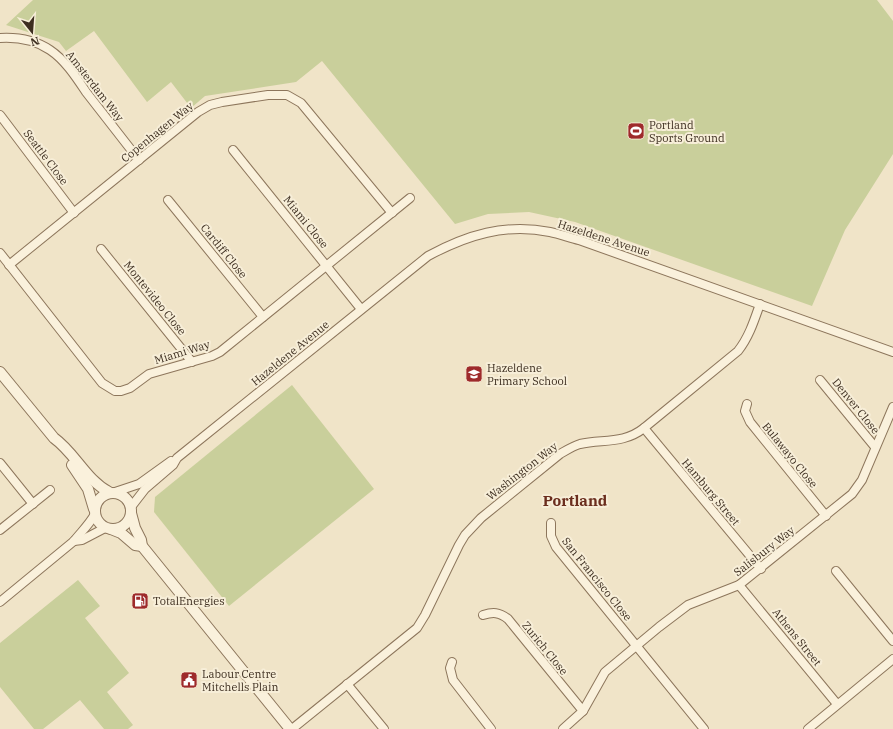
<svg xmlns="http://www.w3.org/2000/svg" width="893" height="729" font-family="'IBM Plex Serif',serif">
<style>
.green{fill:#c9cf9b}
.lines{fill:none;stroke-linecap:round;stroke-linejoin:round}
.minor-casing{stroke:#8d765c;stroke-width:10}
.tertiary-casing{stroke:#8d765c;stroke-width:12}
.minor{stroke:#faf1dc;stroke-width:8}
.tertiary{stroke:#faf1dc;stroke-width:10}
.labels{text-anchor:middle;stroke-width:4;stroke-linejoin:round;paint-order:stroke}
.street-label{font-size:11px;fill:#3d2e20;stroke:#f7eed8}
.poi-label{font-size:11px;fill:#3d2e20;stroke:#f7eed8;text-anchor:start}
.district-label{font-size:15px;font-weight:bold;fill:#6b2e1e;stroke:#f7eed8}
</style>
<rect width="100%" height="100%" fill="#f0e4c8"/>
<g class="green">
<path d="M33 0H877L893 21V154L845 230 812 306 575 222 529 212 488 214 455 224 322 61 296 82 205 96 191 108 171 82 147 102 94 31 66 51 59 42 6 25Z"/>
<path d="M292 385 374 489 229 606 154 512 155 497Z"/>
<path d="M78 580 100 606 85 618 129 673 107 692 133 725 128 729H104L80 700 43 729H34L0 687V643Z"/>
</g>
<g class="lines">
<g class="minor-casing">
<g id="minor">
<path d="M0 38C17 37 35 40 50 50 65 60 76 77 86 92 104 115 121 137 139 160"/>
<path d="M0 115 74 213"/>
<path d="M233 150 361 309"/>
<path d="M168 200 263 317"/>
<path d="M101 249 192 362"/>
<path d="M0 253 102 383 115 391H121L130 388 149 374 212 356 220 352 410 198"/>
<path d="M9 265 198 112 210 105 222 102 268 95H287L301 103 392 213"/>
<path d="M820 380 875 447"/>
<path d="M747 404 745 411 750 422 826 516"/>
<path d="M644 428 761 569"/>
<path d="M0 463 33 504"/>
<path d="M115 492 139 484 171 461"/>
<path d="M131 507 145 489 173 465 177 458 428 256C467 235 505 223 550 232 560 234 570 238 579 240L893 352"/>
<path d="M551 523V536L556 547 704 729"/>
<path d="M0 530 50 490"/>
<path d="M74 541 82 540 105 528"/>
<path d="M836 571 893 641"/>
<path d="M739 585 837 704"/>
<path d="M0 602 74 541C81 532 89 525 95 514"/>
<path d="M483 615C493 612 499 612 508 619L583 711"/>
<path d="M452 662 450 668 453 680 491 729"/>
<path d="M347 684 384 729"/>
<path d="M292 729 417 628 425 615 459 545 465 535 481 518 560 454C567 450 573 446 580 444 603 439 624 444 644 428L738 351C749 337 754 321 760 304"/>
<path d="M563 729 583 711 605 672 659 627 688 605 739 585 852 494 862 480 893 407"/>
<path d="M808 729 893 659"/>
</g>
</g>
<g class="tertiary-casing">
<g id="tertiary">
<path d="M0 372 54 438C75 453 86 480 109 492"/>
<path d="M72 465 88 489 94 509"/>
<circle cx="113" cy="511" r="18"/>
<path d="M131 513 135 528 141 540 142 546 290 729"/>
<path d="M111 529 121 533 135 545 142 546"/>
</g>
</g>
<use href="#minor" class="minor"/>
<use href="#tertiary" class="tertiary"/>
</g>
<defs>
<g id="stadium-square" transform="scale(0.9)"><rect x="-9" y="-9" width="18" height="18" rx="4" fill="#9e2a2b" stroke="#f7eed8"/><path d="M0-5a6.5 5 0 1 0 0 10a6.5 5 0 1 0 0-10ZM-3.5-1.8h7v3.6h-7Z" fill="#fff"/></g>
<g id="school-square" transform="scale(0.9)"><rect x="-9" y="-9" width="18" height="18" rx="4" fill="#9e2a2b" stroke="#f7eed8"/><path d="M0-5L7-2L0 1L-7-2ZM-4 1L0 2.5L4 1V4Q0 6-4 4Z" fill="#fff"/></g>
<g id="fuel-square" transform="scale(0.9)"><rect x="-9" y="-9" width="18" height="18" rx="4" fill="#9e2a2b" stroke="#f7eed8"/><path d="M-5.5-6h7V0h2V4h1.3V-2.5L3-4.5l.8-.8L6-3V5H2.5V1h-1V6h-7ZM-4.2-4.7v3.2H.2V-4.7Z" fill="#fff"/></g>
<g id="civic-square" transform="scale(0.9)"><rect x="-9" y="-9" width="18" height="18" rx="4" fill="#9e2a2b" stroke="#f7eed8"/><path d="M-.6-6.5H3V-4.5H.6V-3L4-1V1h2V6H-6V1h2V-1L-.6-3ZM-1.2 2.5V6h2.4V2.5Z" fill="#fff"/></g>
</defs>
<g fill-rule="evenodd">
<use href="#stadium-square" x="636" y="131"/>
<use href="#school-square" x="474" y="374"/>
<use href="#fuel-square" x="140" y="601"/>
<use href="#civic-square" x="189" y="680"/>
</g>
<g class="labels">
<g class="street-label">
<text transform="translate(95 86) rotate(52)" y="4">Amsterdam Way</text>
<text transform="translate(157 132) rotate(-39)" y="4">Copenhagen Way</text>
<text transform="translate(46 157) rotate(53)" y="4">Seattle Close</text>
<text transform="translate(306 222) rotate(51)" y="4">Miami Close</text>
<text transform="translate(604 238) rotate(18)" y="4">Hazeldene Avenue</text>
<text transform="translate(224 251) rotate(51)" y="4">Cardiff Close</text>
<text transform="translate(155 298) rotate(51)" y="4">Montevideo Close</text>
<text transform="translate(182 352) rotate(-17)" y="4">Miami Way</text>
<text transform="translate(290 353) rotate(-39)" y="4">Hazeldene Avenue</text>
<text transform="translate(856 406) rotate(51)" y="4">Denver Close</text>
<text transform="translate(790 455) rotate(51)" y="4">Bulawayo Close</text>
<text transform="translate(522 471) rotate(-38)" y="4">Washington Way</text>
<text transform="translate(711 492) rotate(50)" y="4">Hamburg Street</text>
<text transform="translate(764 551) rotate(-38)" y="4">Salisbury Way</text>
<text transform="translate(597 579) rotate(51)" y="4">San Francisco Close</text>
<text transform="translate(797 637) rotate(51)" y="4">Athens Street</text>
<text transform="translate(545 648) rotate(51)" y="4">Zurich Close</text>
</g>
<g class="poi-label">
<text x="649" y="129">Portland<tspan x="649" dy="13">Sports Ground</tspan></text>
<text x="487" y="372">Hazeldene<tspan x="487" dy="13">Primary School</tspan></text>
<text x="153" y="605">TotalEnergies</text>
<text x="202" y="678">Labour Centre<tspan x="202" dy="13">Mitchells Plain</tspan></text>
</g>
<g class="district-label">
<text x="575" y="506">Portland</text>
</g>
</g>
<g transform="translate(32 32) rotate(163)" stroke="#f7eed8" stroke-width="3" paint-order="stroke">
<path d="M0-3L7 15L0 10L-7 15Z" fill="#3d2e20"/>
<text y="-6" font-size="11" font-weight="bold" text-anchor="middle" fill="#3d2e20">N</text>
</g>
</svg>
